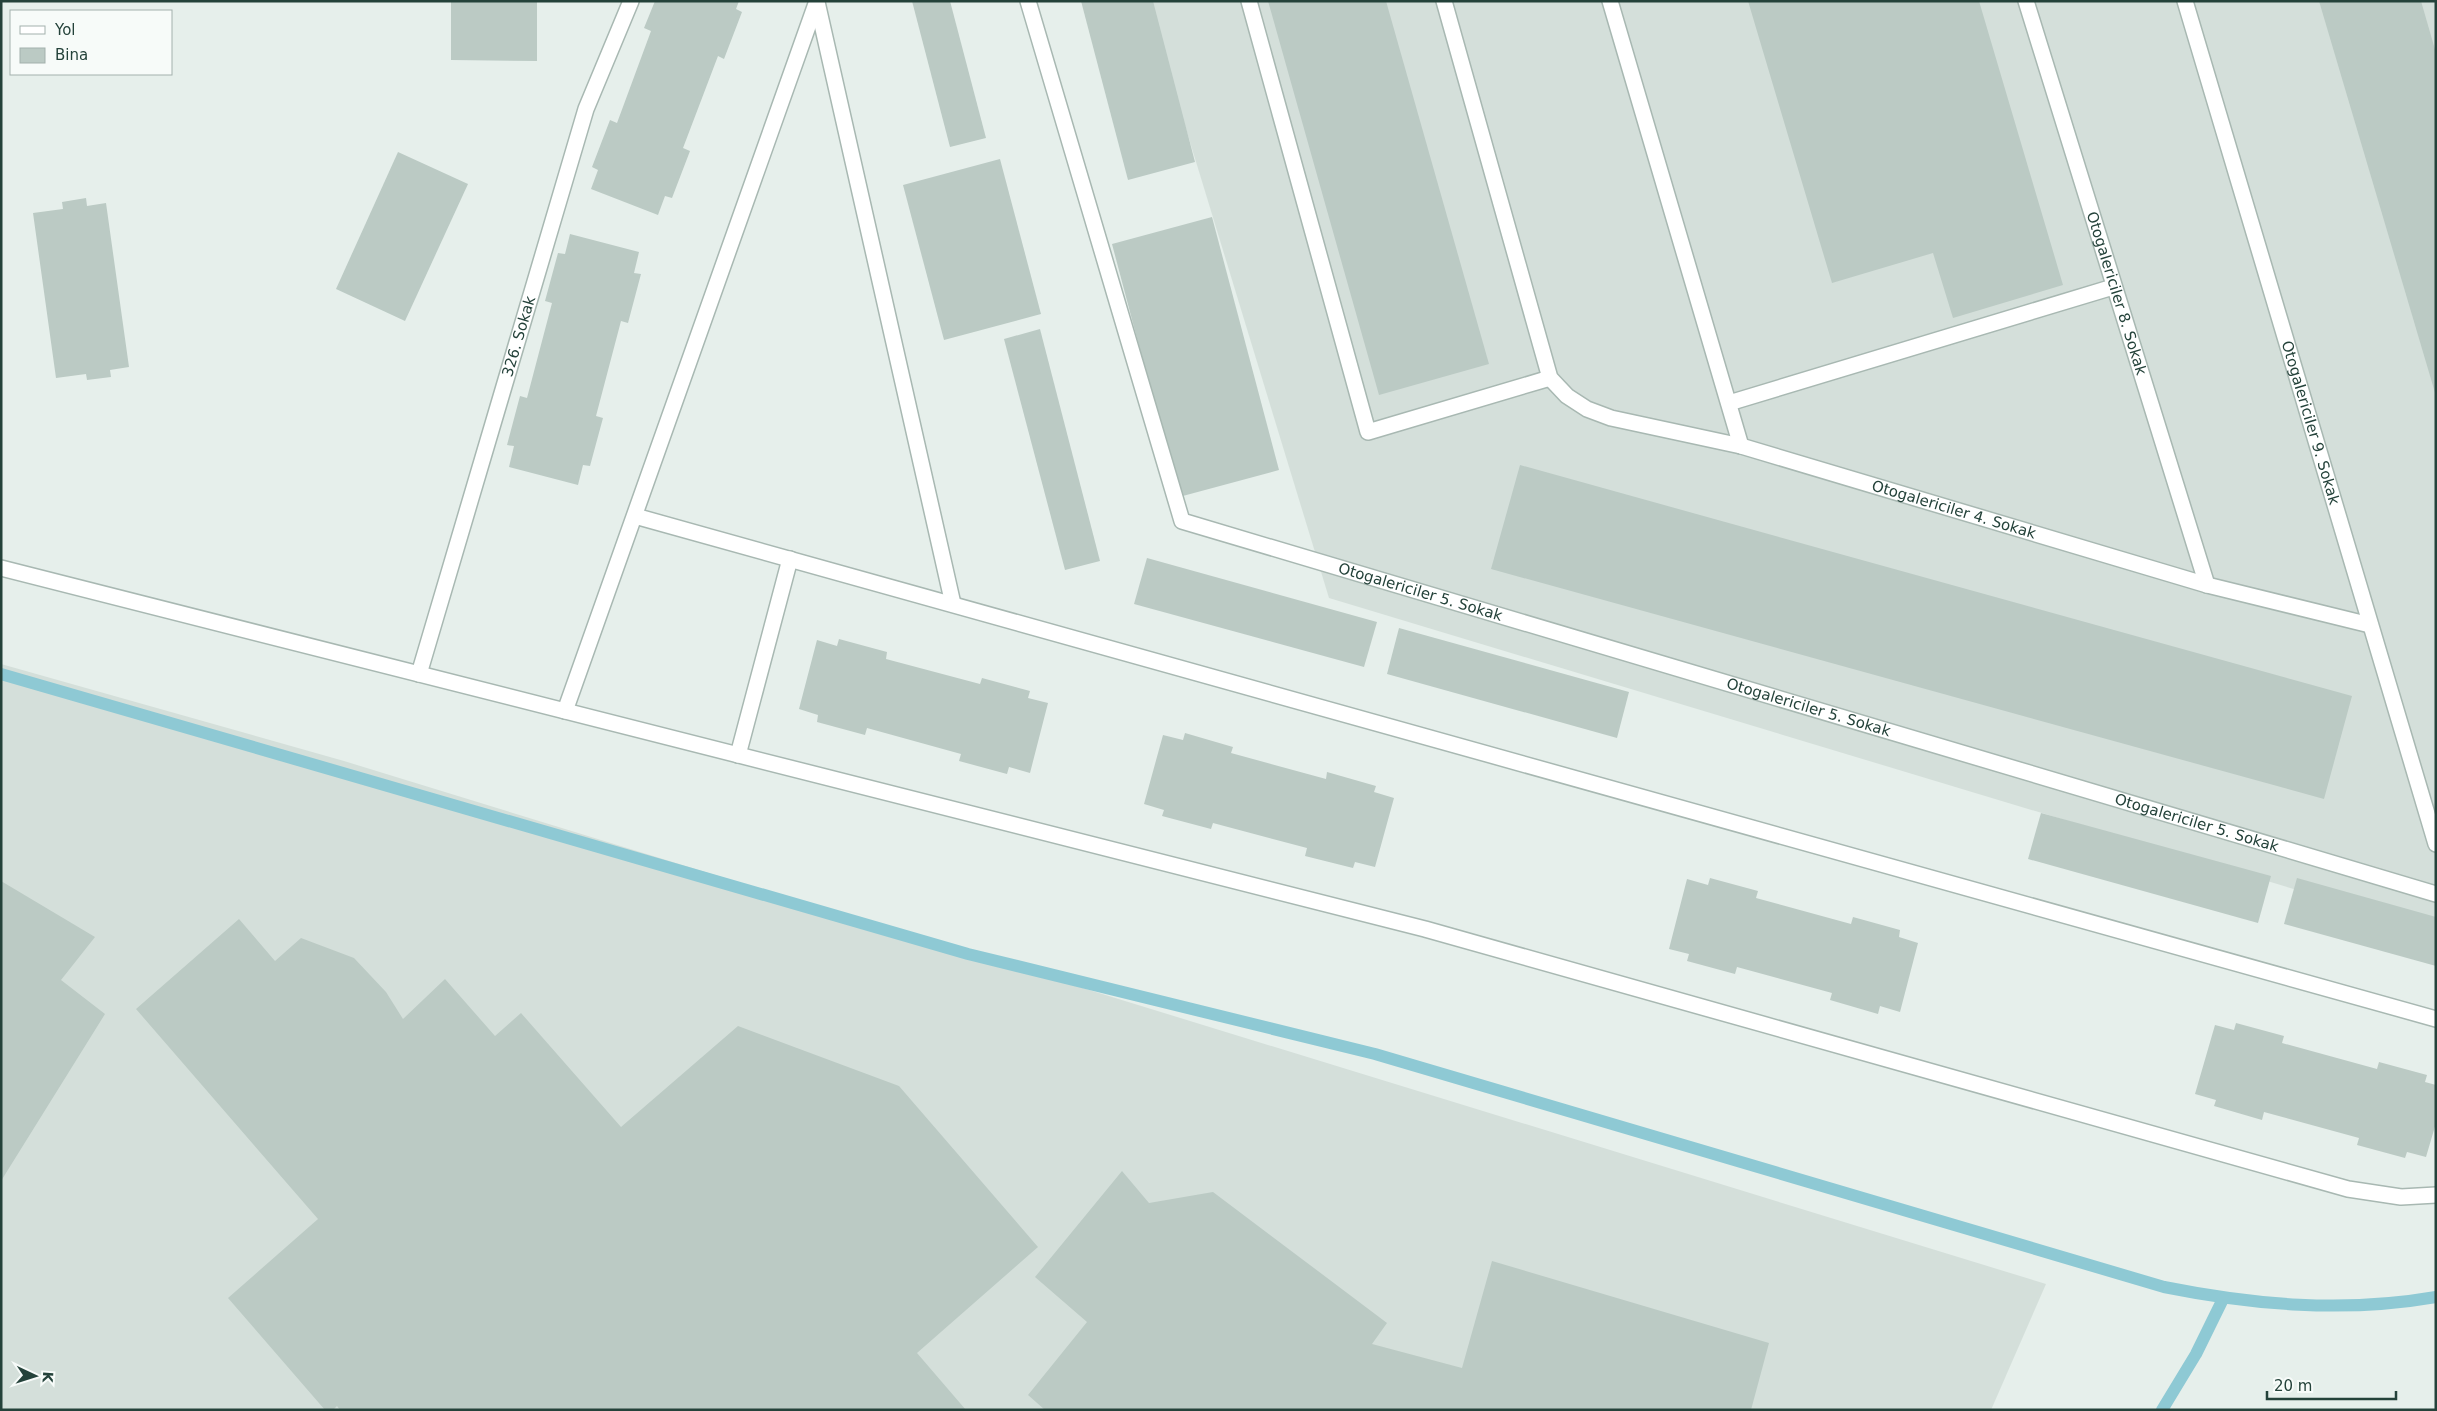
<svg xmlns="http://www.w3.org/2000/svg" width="2437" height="1411" font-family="'DejaVu Sans',sans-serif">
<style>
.built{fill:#d4dfda}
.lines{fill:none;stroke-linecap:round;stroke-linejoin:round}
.stream{stroke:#8ec9d4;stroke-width:12}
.building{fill:#bbcac4}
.street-casing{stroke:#a8b8b2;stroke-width:18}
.street{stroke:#fff;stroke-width:15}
.labels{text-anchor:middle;stroke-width:5;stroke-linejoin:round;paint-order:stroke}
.street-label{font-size:15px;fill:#24423a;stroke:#f7fbf9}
</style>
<rect width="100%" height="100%" fill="#e6efeb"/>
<g class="built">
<path d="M1147 1H2436V932L1329 598Z"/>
<path d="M1 664 344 761 2046 1284 1991 1410H1Z"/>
</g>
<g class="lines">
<g class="stream">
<path d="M1 674 968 954 1375 1054 2164 1287C2254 1305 2344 1313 2436 1297"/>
<path d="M2162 1410 2196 1354 2223 1299"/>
</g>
</g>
<g class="building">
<path d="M451 1H537V61L451 60Z"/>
<path d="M655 1H739L736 9 742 12 724 59 718 56 683 148 690 151 672 198 665 196 658 215 591 189 598 170 592 167 610 120 617 123 651 31 644 28Z"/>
<path d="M912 1H950L986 138 950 147Z"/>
<path d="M1081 1H1153L1195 162 1128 180Z"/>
<path d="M1268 1H1386L1489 364 1379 395Z"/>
<path d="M1748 1H1979L2063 285 1953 318 1933 253 1832 283Z"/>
<path d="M2319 1H2421L2436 53V396Z"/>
<path d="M398 152 468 184 405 321 336 289Z"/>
<path d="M1000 159 1041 314 944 340 903 185Z"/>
<path d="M86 198 87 206 106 203 129 367 110 370 111 377 87 380 86 374 56 378 33 213 63 209 62 202Z"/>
<path d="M1212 217 1279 470 1179 497 1112 244Z"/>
<path d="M570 234 639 252 634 273 641 274 628 323 621 321 596 416 603 418 590 466 583 465 578 485 509 467 514 446 507 445 520 396 527 398 552 303 545 301 558 253 565 254Z"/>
<path d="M1040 329 1100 561 1065 570 1004 339Z"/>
<path d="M1520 465 2352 696 2324 799 1491 569Z"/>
<path d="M1147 558 1377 622 1364 667 1134 604Z"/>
<path d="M1399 628 1629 692 1617 738 1387 674Z"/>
<path d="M839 639 887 652 886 659 980 684 982 678 1030 691 1028 698 1048 703 1030 773 1009 767 1007 774 959 761 961 754 867 728 865 735 817 722 818 715 799 709 817 640 837 646Z"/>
<path d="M1185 733 1233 747 1231 753 1326 779 1327 772 1376 786 1374 792 1394 798 1375 867 1355 862 1353 868 1305 856 1307 848 1213 823 1211 829 1162 816 1164 810 1144 804 1163 735 1183 740Z"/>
<path d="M2041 813 2271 876 2258 923 2028 859Z"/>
<path d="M1710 878 1758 891 1756 898 1851 924 1853 917 1900 930 1899 937 1918 943 1900 1012 1880 1006 1878 1014 1830 1000 1832 993 1737 967 1735 974 1687 961 1689 954 1669 949 1687 879 1708 885Z"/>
<path d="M2297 878 2436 917V966L2284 924Z"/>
<path d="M1 881 95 937 61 980 105 1014 1 1181Z"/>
<path d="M239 919 275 961 301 938 354 958 386 992 403 1019 445 979 495 1036 521 1013 621 1127 738 1026 899 1086 1038 1247 917 1353 966 1410H340L337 1406 333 1410H325L228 1298 318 1219 136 1009Z"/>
<path d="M2236 1023 2284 1036 2282 1043 2377 1069 2379 1062 2427 1075 2425 1082 2436 1085V1123L2426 1157 2407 1152 2405 1158 2357 1145 2359 1138 2264 1112 2262 1120 2214 1106 2216 1100 2195 1094 2215 1025 2234 1030Z"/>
<path d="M1122 1171 1149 1203 1213 1192 1387 1323 1372 1344 1462 1368 1492 1261 1769 1343 1751 1410H1045L1028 1395 1087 1322 1035 1277Z"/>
</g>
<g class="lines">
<g class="street-casing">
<g id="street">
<path id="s1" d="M1028 1 1182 521 2436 894"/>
<path d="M1249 1 1368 432 1550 378"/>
<path id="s2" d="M1444 1 1550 378 1567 396 1587 409 1611 418 1741 446 2207 585 2370 625"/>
<path d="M1610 1 1741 446"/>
<path id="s3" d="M2026 1 2207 585"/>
<path id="s4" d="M2185 1 2436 844"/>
<path d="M817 2 953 604"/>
<path d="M1729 403 2113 287"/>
<path d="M635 516 2436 1019"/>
<path d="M1 568 1425 929 2348 1189 2401 1197 2436 1195"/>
<path id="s5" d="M419 674 586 109 631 1"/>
<path d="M565 711 817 1"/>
<path d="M738 755 790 559"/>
</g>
</g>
<use href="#street" class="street"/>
</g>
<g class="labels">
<g class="street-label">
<text dy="5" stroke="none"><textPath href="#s3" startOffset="306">Otogalericiler 8. Sokak</textPath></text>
<text dy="5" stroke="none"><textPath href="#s5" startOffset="352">326. Sokak</textPath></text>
<text dy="5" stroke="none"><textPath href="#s4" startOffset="440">Otogalericiler 9. Sokak</textPath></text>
<text dy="5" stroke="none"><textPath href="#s2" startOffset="821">Otogalericiler 4. Sokak</textPath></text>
<text dy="5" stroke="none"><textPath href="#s1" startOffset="791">Otogalericiler 5. Sokak</textPath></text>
<text dy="5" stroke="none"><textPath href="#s1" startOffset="1196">Otogalericiler 5. Sokak</textPath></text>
<text dy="5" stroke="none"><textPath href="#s1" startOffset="1601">Otogalericiler 5. Sokak</textPath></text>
</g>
</g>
<rect width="2437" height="1411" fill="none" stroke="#24423a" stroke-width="5"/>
<rect x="10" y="10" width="162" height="65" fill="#f7fbf9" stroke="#a3b1ad"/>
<rect x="20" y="26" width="25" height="8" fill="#ffffff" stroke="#a3b1ad"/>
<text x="55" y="35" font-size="15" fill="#24423a">Yol</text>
<rect x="20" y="48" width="25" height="15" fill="#bbcac4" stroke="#a3b1ad"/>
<text x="55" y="60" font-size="15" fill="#24423a">Bina</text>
<g transform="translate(35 1376) rotate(94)" stroke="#f7fbf9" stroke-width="4" paint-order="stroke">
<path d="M0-4L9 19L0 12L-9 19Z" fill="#24423a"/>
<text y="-8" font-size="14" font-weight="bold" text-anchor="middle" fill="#24423a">K</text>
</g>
<path d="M2267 1391v8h129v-8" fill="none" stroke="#24423a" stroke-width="2.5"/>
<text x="2274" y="1391" font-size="15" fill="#24423a" stroke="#f7fbf9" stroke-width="4" paint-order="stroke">20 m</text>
</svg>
